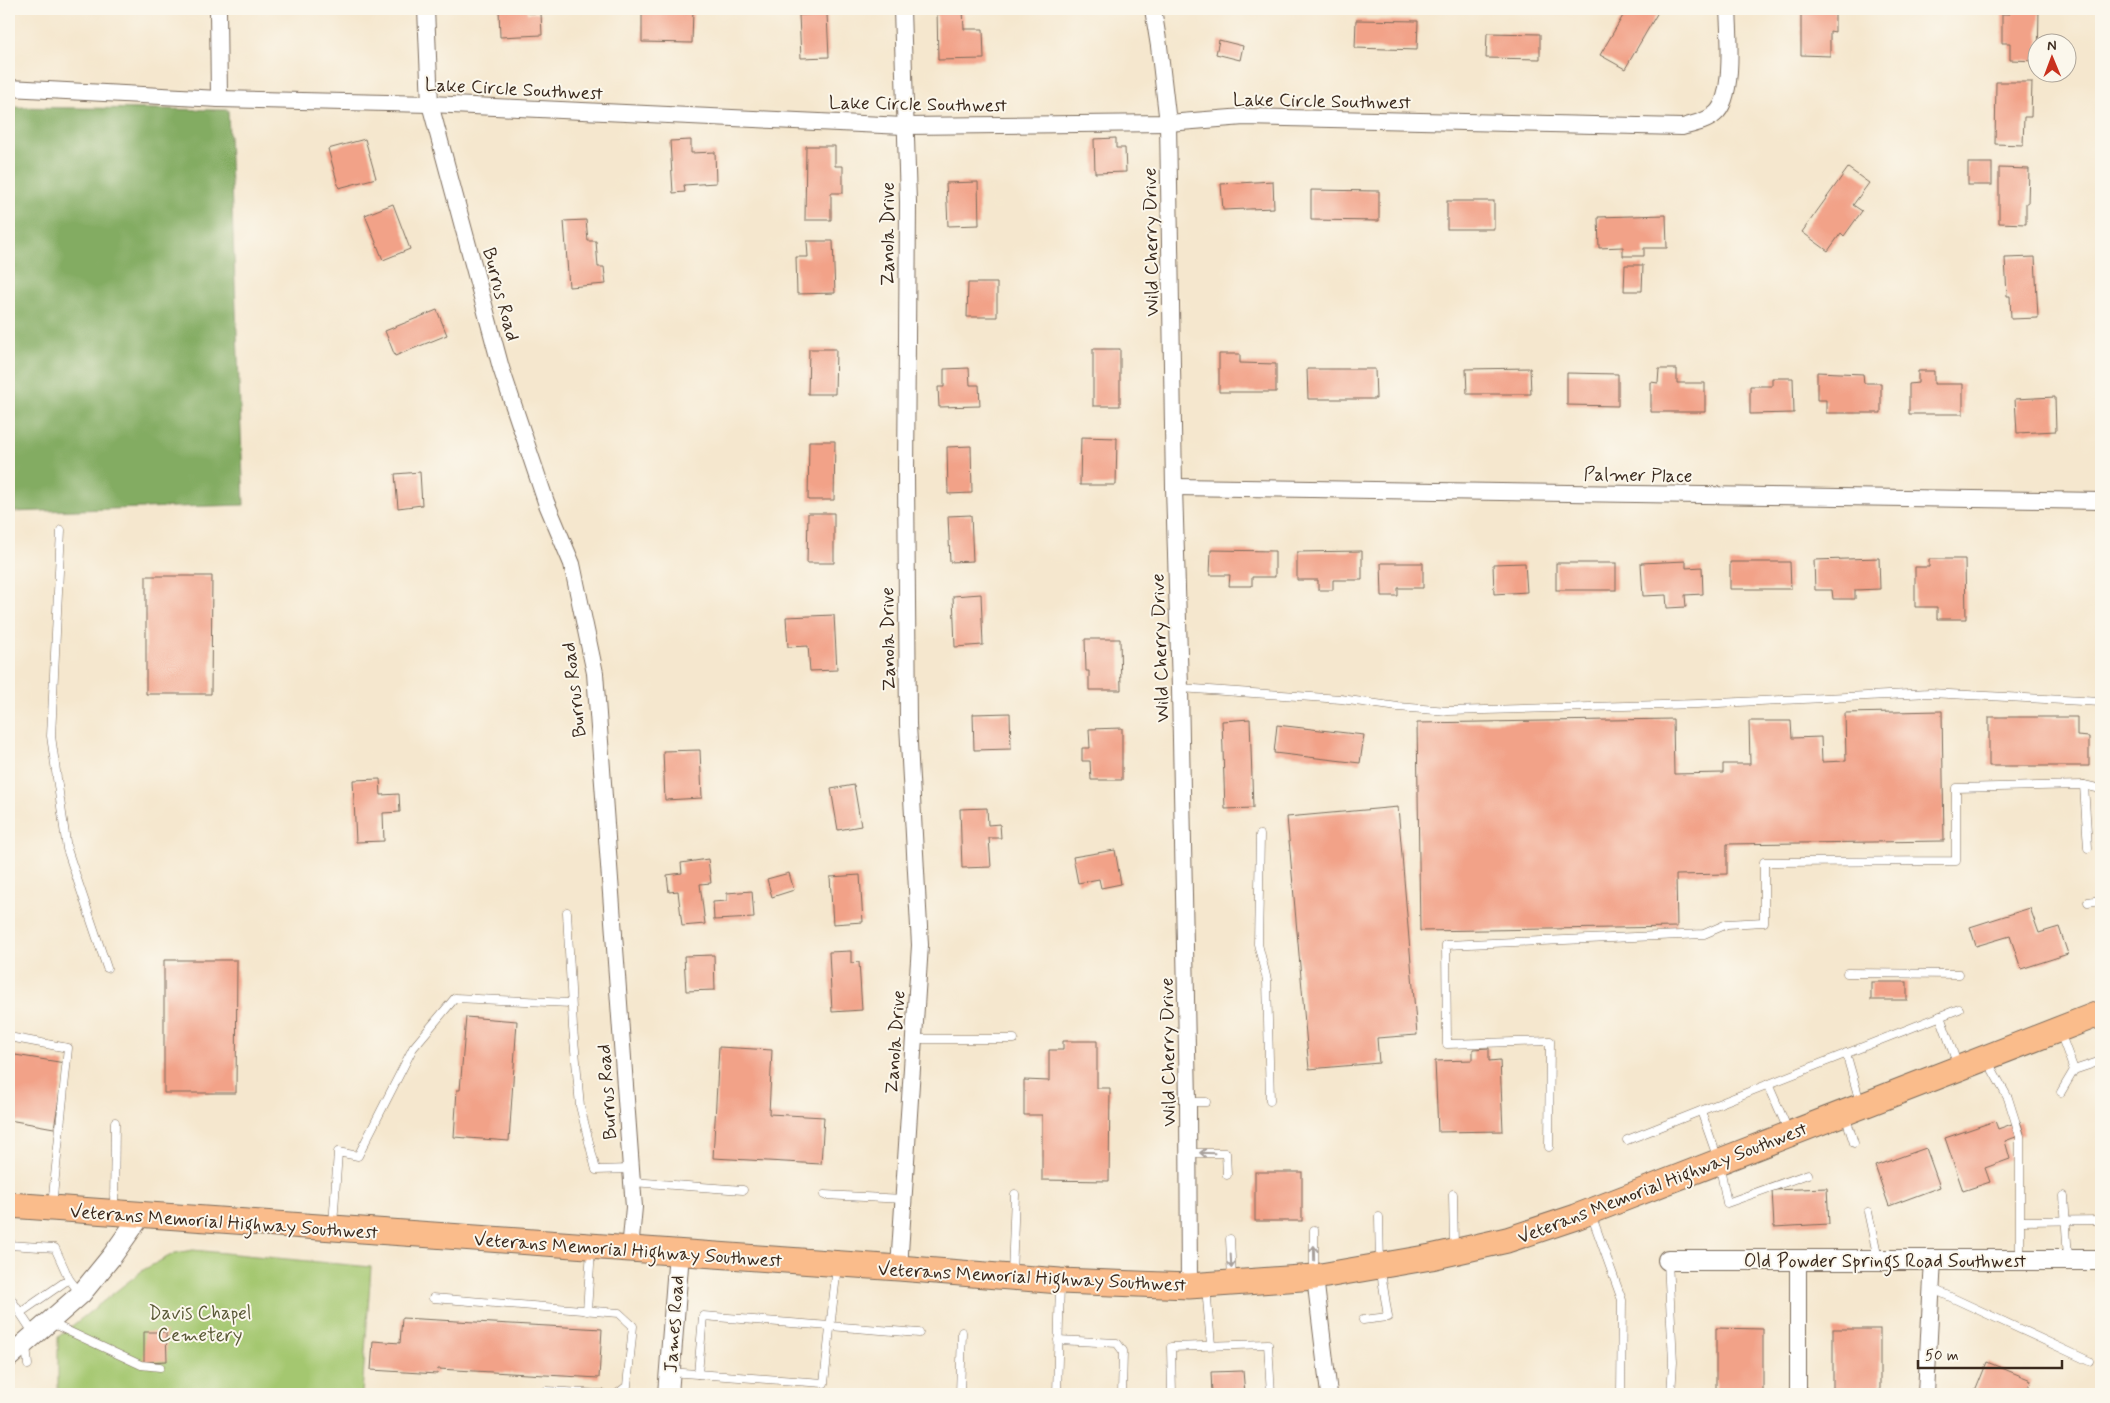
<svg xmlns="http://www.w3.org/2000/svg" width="2110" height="1403" font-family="Mynerve,sans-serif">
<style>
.green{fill:#a4c770;stroke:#707847}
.forest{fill:#83ac62;stroke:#5f6b40}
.building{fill:#f2a288}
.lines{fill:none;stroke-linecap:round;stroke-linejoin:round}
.service-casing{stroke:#7c6c5c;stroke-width:9}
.minor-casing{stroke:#7c6c5c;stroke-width:18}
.tertiary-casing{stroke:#7c6c5c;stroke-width:22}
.primary-casing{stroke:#7c6c5c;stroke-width:27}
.service{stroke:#fff;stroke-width:8}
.minor{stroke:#fff;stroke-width:16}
.tertiary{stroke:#fff;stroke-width:20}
.primary{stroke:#fabc8b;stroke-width:25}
.oneway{stroke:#a79f9a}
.labels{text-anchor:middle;stroke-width:4;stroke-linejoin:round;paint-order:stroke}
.street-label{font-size:19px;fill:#3b2a1e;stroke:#fbf7ec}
.park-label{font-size:19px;fill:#5a5937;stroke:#fbf7ec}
</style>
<rect width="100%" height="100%" fill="#fbf7ec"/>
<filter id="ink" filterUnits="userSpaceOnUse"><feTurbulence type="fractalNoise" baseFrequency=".02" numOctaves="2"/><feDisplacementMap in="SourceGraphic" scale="10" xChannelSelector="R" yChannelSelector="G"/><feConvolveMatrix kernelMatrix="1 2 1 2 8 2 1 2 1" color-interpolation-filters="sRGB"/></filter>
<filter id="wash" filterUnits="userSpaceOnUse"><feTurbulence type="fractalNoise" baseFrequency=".0096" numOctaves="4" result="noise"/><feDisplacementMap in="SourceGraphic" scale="20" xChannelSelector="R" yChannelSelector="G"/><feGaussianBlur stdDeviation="1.12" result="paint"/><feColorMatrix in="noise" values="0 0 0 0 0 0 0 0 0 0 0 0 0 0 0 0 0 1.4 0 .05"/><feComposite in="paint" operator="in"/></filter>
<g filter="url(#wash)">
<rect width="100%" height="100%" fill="#f5e7ce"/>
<path class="green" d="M193 1250 371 1267 362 1394H58V1337L143 1270 175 1253Z"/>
<path class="forest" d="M9 107 228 110 244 505 9 512Z"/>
<g id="blocks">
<g class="building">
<path d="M499 9H527V13H541L542 35 500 37Z"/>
<path d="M642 9H693L692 43 642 42Z"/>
<path d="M937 9H963L964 29H983L984 59 938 60Z"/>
<path d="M1627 9H1652L1658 12 1625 69 1600 55Z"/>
<path d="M1813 9H1835V32L1830 31V56L1801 55V12H1813Z"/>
<path d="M2010 9H2039L2038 61 2010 60V43H2002V14H2010Z"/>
<path d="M827 14 829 57 801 58 799 15Z"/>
<path d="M1356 20 1418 21 1417 50 1355 48Z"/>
<path d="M1487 33 1540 34V59L1486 58Z"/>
<path d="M1219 40 1243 46 1240 60 1216 54Z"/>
<path d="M1996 82H2032L2031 117H2024L2023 145 1995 144Z"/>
<path d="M1116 138V148H1125L1126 172 1095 173 1094 139Z"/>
<path d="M365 139 376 178 339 188 328 149Z"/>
<path d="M691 140V153L715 152 716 183 684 185 685 192 673 193 670 141Z"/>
<path d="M806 146H835V166H843V193H831V220H805Z"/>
<rect x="1968" y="163" width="24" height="22"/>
<path d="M1848 168 1869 183 1853 205 1862 211 1844 236 1841 233 1828 251 1802 232Z"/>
<path d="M1999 168 2029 169 2028 203H2026V224L1999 223Z"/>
<path d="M1273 181 1274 208 1223 210 1221 184Z"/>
<path d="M978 182 979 225 948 226 946 183Z"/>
<path d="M1311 190 1379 191V221L1311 220Z"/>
<rect x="1447" y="201" width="47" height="28"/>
<path d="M393 204 410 249 383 260 365 215Z"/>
<path d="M1666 215 1667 248H1644V256H1623V247L1599 248 1598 217Z"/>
<path d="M586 220 588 241H596L598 267H604L606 284 569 287 564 221Z"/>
<path d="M807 241H833L835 293 797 294 796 257H808Z"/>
<path d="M2035 257 2038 318 2011 319 2010 296H2007L2005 258Z"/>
<path d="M1625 265H1643L1642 291H1624Z"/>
<path d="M968 283H997V317H967Z"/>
<path d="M437 310 447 335 395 356 385 331Z"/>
<path d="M809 349H836L835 394H808Z"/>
<rect x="1093" y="349" width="27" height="57"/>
<path d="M1219 354H1240V363L1276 364V392H1219Z"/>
<path d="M969 368 970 385H979L980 406 939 407 938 387H944V369Z"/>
<path d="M1530 368 1531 394H1467L1466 369Z"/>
<path d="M1307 369H1375L1376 399H1308Z"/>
<path d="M1659 369H1677V383H1705V412H1651V382L1658 383Z"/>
<path d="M1918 371H1934V384H1963V414H1909V384L1918 383Z"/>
<path d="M1817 372 1863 374 1864 383H1881V413H1826V400H1817Z"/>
<path d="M1567 373 1618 374V406L1567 405Z"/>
<path d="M1772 378H1793L1794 413 1750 414V386H1772Z"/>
<path d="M2055 397 2056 431 2017 433 2015 399Z"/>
<path d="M1081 437 1117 438 1116 485H1080Z"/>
<path d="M809 441H835L834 500H808Z"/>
<path d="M971 446 972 493 948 494 947 447Z"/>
<path d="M420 472 422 505 398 508 395 474Z"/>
<path d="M808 513H834V563H807Z"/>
<path d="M971 515 973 561 950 562 948 516Z"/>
<path d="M1211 550 1275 551V577H1252V586H1229L1230 575H1210Z"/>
<path d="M1362 551V580H1333V590H1318V580H1297V552Z"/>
<path d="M1879 558 1880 589 1855 590V599H1833L1832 590H1815L1814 560Z"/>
<path d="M1929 559H1965L1966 619H1937V607H1915V567H1929Z"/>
<path d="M1686 561V568L1702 567 1703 594 1685 595 1686 607 1667 608 1666 595 1643 596 1641 563Z"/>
<path d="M1730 562H1790L1791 589H1730Z"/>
<path d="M1381 563H1423V588H1398V596H1382Z"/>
<path d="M1525 563 1527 592 1494 594 1493 564Z"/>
<rect x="1556" y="563" width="60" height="27"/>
<path d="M146 576H212L211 694H146Z"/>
<path d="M981 594 983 645 955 647 953 596Z"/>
<path d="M834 615 837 670 810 671 808 646 788 647 786 617Z"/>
<path d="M1085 639H1120L1121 690H1089V671H1086Z"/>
<path d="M1942 711 1944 841 1727 844V874L1676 875 1677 927 1420 931 1417 723 1673 719 1674 774 1723 773V764H1750L1749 721H1791L1792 738 1821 737 1822 762 1846 761 1845 713Z"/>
<path d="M1010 713 1011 749 974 750 973 714Z"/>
<path d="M1989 717H2077V736L2089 737V766H1989Z"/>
<path d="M1250 719 1253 808 1225 809 1222 721Z"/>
<path d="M1277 725 1364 735 1360 763 1274 753Z"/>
<path d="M1122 728V780H1091L1090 761H1082V748H1090L1089 729Z"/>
<path d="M700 750 702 798 665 800 663 751Z"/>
<path d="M380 779 381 795 399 794 400 812 383 813 384 841 356 842 353 780Z"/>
<path d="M854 785 861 826 838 830 831 789Z"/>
<path d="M1398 807 1417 1035 1377 1038 1379 1063 1309 1069 1287 817Z"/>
<path d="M987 808 988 825 1000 824 1001 838H989L991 867 962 868 960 809Z"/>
<path d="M1115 850 1121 884 1101 888 1099 879 1078 883 1073 857Z"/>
<path d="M708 859 711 883 700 884 705 924 682 926 678 891 669 892 667 875 682 873 681 863Z"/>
<path d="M789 873 794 890 772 897 767 879Z"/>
<path d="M860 875 863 922 833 924 830 877Z"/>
<path d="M752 891 754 918 714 920 713 902 727 901V893Z"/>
<path d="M2030 908 2039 933 2059 927 2068 954 2021 969 2010 936 1976 946 1970 927Z"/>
<path d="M851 951V963L859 962 862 1010 832 1012 829 952Z"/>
<path d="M714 955 715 990 686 991 684 956Z"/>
<path d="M164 960H237L236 1093H164Z"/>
<rect x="1871" y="982" width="36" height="18"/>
<path d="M466 1017 517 1021 509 1141 454 1137 457 1090H460Z"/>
<path d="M1063 1041H1097V1088H1110L1109 1181 1042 1180V1115H1024V1080L1049 1081V1050H1063Z"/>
<path d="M719 1047 772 1050 769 1114 824 1117 821 1164 713 1158Z"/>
<path d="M1489 1048V1061L1500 1060 1503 1131 1438 1132 1435 1061 1473 1060V1049Z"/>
<path d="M9 1054 65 1063 54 1128 9 1120Z"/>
<path d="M1995 1121 1998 1129 2020 1121 2024 1134 2005 1141 2010 1159 1985 1168 1990 1182 1963 1191 1945 1138Z"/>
<path d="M1926 1148 1940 1187 1889 1206 1875 1166Z"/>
<rect x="1255" y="1172" width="47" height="49"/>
<path d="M1827 1188 1829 1224 1774 1227 1772 1190Z"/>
<path d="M402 1318 602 1329 599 1378 438 1369 437 1374 371 1370 373 1341 400 1343Z"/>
<path d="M1716 1328 1763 1329V1394H1716Z"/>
<rect x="1833" y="1329" width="47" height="65"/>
<path d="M144 1332H166L167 1361 144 1362Z"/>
<path d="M1987 1362 2031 1380 2025 1394H1974Z"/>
<path d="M1243 1371 1245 1394H1212L1211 1372Z"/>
</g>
</g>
</g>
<g filter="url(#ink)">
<use href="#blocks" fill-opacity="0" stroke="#7c6c5c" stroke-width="1"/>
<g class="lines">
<g class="service-casing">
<g id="service">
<path d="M61 530 51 736 67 849 107 968"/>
<path d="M1180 688 1341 699 1398 707 1448 711 1697 704 1930 693 2101 702"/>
<path d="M2084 785 2088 848"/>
<path d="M1260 835 1258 944 1267 980 1270 1101"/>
<path d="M2088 902 2101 900"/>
<path d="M567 912 573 1028 580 1106 596 1170 631 1169"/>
<path d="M1847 973 1959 974"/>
<path d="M1940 1016 1958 1066"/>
<path d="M2060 1032 2074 1070 2061 1092"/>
<path d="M9 1037 68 1048 52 1206"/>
<path d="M914 1039H1014"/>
<path d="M1846 1053 1860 1102"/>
<path d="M1987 1060 2008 1098 2020 1136V1258"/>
<path d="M2074 1070 2101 1061"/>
<path d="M1768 1084 1788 1130"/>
<path d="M1188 1102H1206"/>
<path d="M1701 1111 1719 1162 1727 1203 1808 1174"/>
<path d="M1845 1115 1854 1143"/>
<path d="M1627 1140 1959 1009"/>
<path d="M1549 1147 1550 1041 1447 1044 1446 945 1704 934 1727 924 1764 922V862L1956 861V788L2084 785 2101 789"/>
<path d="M1188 1153H1226L1227 1175"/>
<path d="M632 1182 743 1190"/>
<path d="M1453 1194 1454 1248"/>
<path d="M824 1195 904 1199"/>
<path d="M2064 1196 2068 1259"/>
<path d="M114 1208 115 1122"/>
<path d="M1868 1212 1878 1259"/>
<path d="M1591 1214 1622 1300 1621 1394"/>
<path d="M2021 1221 2101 1220"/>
<path d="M333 1225 338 1152 358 1156 413 1048 455 998 571 1003"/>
<path d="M1314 1230V1273"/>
<path d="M1230 1239 1232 1279"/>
<path d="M9 1245 55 1248 69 1279 80 1293"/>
<path d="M1668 1261 1673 1362 1671 1394"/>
<path d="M1012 1275 1015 1194"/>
<path d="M1206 1287 1211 1345"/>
<path d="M1931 1288 2089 1361"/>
<path d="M9 1296 34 1334"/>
<path d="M433 1298 619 1313 633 1326 627 1386 617 1394"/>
<path d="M587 1311 591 1250"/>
<path d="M20 1313 69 1279"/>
<path d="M1363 1320 1388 1317 1380 1266 1379 1217"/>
<path d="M51 1323 141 1365 160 1367"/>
<path d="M1058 1340 1117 1343 1123 1351 1122 1394"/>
<path d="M26 1345 28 1365"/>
<path d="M669 1372 824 1383 837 1266"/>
<path d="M698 1374 703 1316 919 1333"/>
<path d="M546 1391 604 1394"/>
<path d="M960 1394 962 1332"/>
<path d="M1057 1394 1060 1283"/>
<path d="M1172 1394 1171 1347 1268 1344 1271 1394"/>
</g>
</g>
<g class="minor-casing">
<g id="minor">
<path d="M218 9 219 99"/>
<path d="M426 9 430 104 501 368 546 502 572 564 595 673 632 1182 634 1207 630 1250"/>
<path d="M1153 9 1159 46 1168 123 1174 487 1180 688 1188 1102 1189 1286"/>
<path d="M9 88 219 99 430 104 904 126 1168 123 1244 117 1682 127C1693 124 1706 122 1715 114 1735 98 1729 33 1728 9"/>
<path d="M1174 487 2101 501"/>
<path d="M899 1268 920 945 908 724 906 476 908 202 902 9"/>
<path d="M1315 1277 1329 1394"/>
<path d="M1798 1394V1260"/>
<path d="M1926 1394 1933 1259"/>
</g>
</g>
<g class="tertiary-casing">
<g id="tertiary">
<path d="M1668 1260H2101"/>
<path d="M9 1357 81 1294 112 1256 141 1215"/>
<path d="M668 1394 679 1253"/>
</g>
</g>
<g class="primary-casing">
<path id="primary" d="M9 1205 899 1268 1060 1281 1189 1286 1315 1277 1431 1257 1507 1240 1576 1217 2101 1013"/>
</g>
<use href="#service" class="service"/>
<use href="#minor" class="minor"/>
<use href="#tertiary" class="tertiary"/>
<use href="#primary" class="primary"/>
</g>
<defs><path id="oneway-shaft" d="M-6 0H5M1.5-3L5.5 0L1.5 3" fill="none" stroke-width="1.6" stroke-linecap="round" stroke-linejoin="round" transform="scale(1.25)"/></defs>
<g class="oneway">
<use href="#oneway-shaft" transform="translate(1207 1153) rotate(-178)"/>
<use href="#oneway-shaft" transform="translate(1314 1253) rotate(-91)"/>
<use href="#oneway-shaft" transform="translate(1231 1261) rotate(87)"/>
</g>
</g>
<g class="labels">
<g class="street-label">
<text transform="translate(514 88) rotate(3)" y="7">Lake Circle Southwest</text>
<text transform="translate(1322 100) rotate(1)" y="7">Lake Circle Southwest</text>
<text transform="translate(918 103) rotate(1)" y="7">Lake Circle Southwest</text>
<text transform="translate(887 234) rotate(-90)" y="7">Zanola Drive</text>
<text transform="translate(1150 242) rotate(-91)" y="7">Wild Cherry Drive</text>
<text transform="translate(502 294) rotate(75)" y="7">Burrus Road</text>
<text transform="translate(1638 474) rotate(1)" y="7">Palmer Place</text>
<text transform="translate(887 639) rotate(-91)" y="7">Zanola Drive</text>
<text transform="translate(1159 648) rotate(-92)" y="7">Wild Cherry Drive</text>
<text transform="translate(573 690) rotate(-97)" y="7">Burrus Road</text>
<text transform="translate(894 1042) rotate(-86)" y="7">Zanola Drive</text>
<text transform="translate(1167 1052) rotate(-91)" y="7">Wild Cherry Drive</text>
<text transform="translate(606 1092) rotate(-94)" y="7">Burrus Road</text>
<text transform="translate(1662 1182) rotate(-21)" y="7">Veterans Memorial Highway Southwest</text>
<text transform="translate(224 1221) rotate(4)" y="7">Veterans Memorial Highway Southwest</text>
<text transform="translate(628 1249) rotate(4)" y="7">Veterans Memorial Highway Southwest</text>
<text x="1885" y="1267">Old Powder Springs Road Southwest</text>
<text transform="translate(1032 1276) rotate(3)" y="7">Veterans Memorial Highway Southwest</text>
<text transform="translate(673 1324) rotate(-86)" y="7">James Road</text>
</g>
<g class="park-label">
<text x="200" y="1319">Davis Chapel<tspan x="200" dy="22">Cemetery</tspan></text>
</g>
</g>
<rect width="2110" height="1403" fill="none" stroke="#fbf7ec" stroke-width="30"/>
<g transform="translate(2052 58) rotate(359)"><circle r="24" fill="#fbf7ec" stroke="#aea59a"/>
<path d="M0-4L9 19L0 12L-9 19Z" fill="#c8321e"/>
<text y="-8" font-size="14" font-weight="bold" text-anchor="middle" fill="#3b2a1e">N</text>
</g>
<path d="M1918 1360v8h144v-8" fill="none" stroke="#3b2a1e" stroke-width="2.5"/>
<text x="1925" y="1360" font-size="15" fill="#3b2a1e" stroke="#fbf7ec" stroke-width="4" paint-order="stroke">50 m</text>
</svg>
